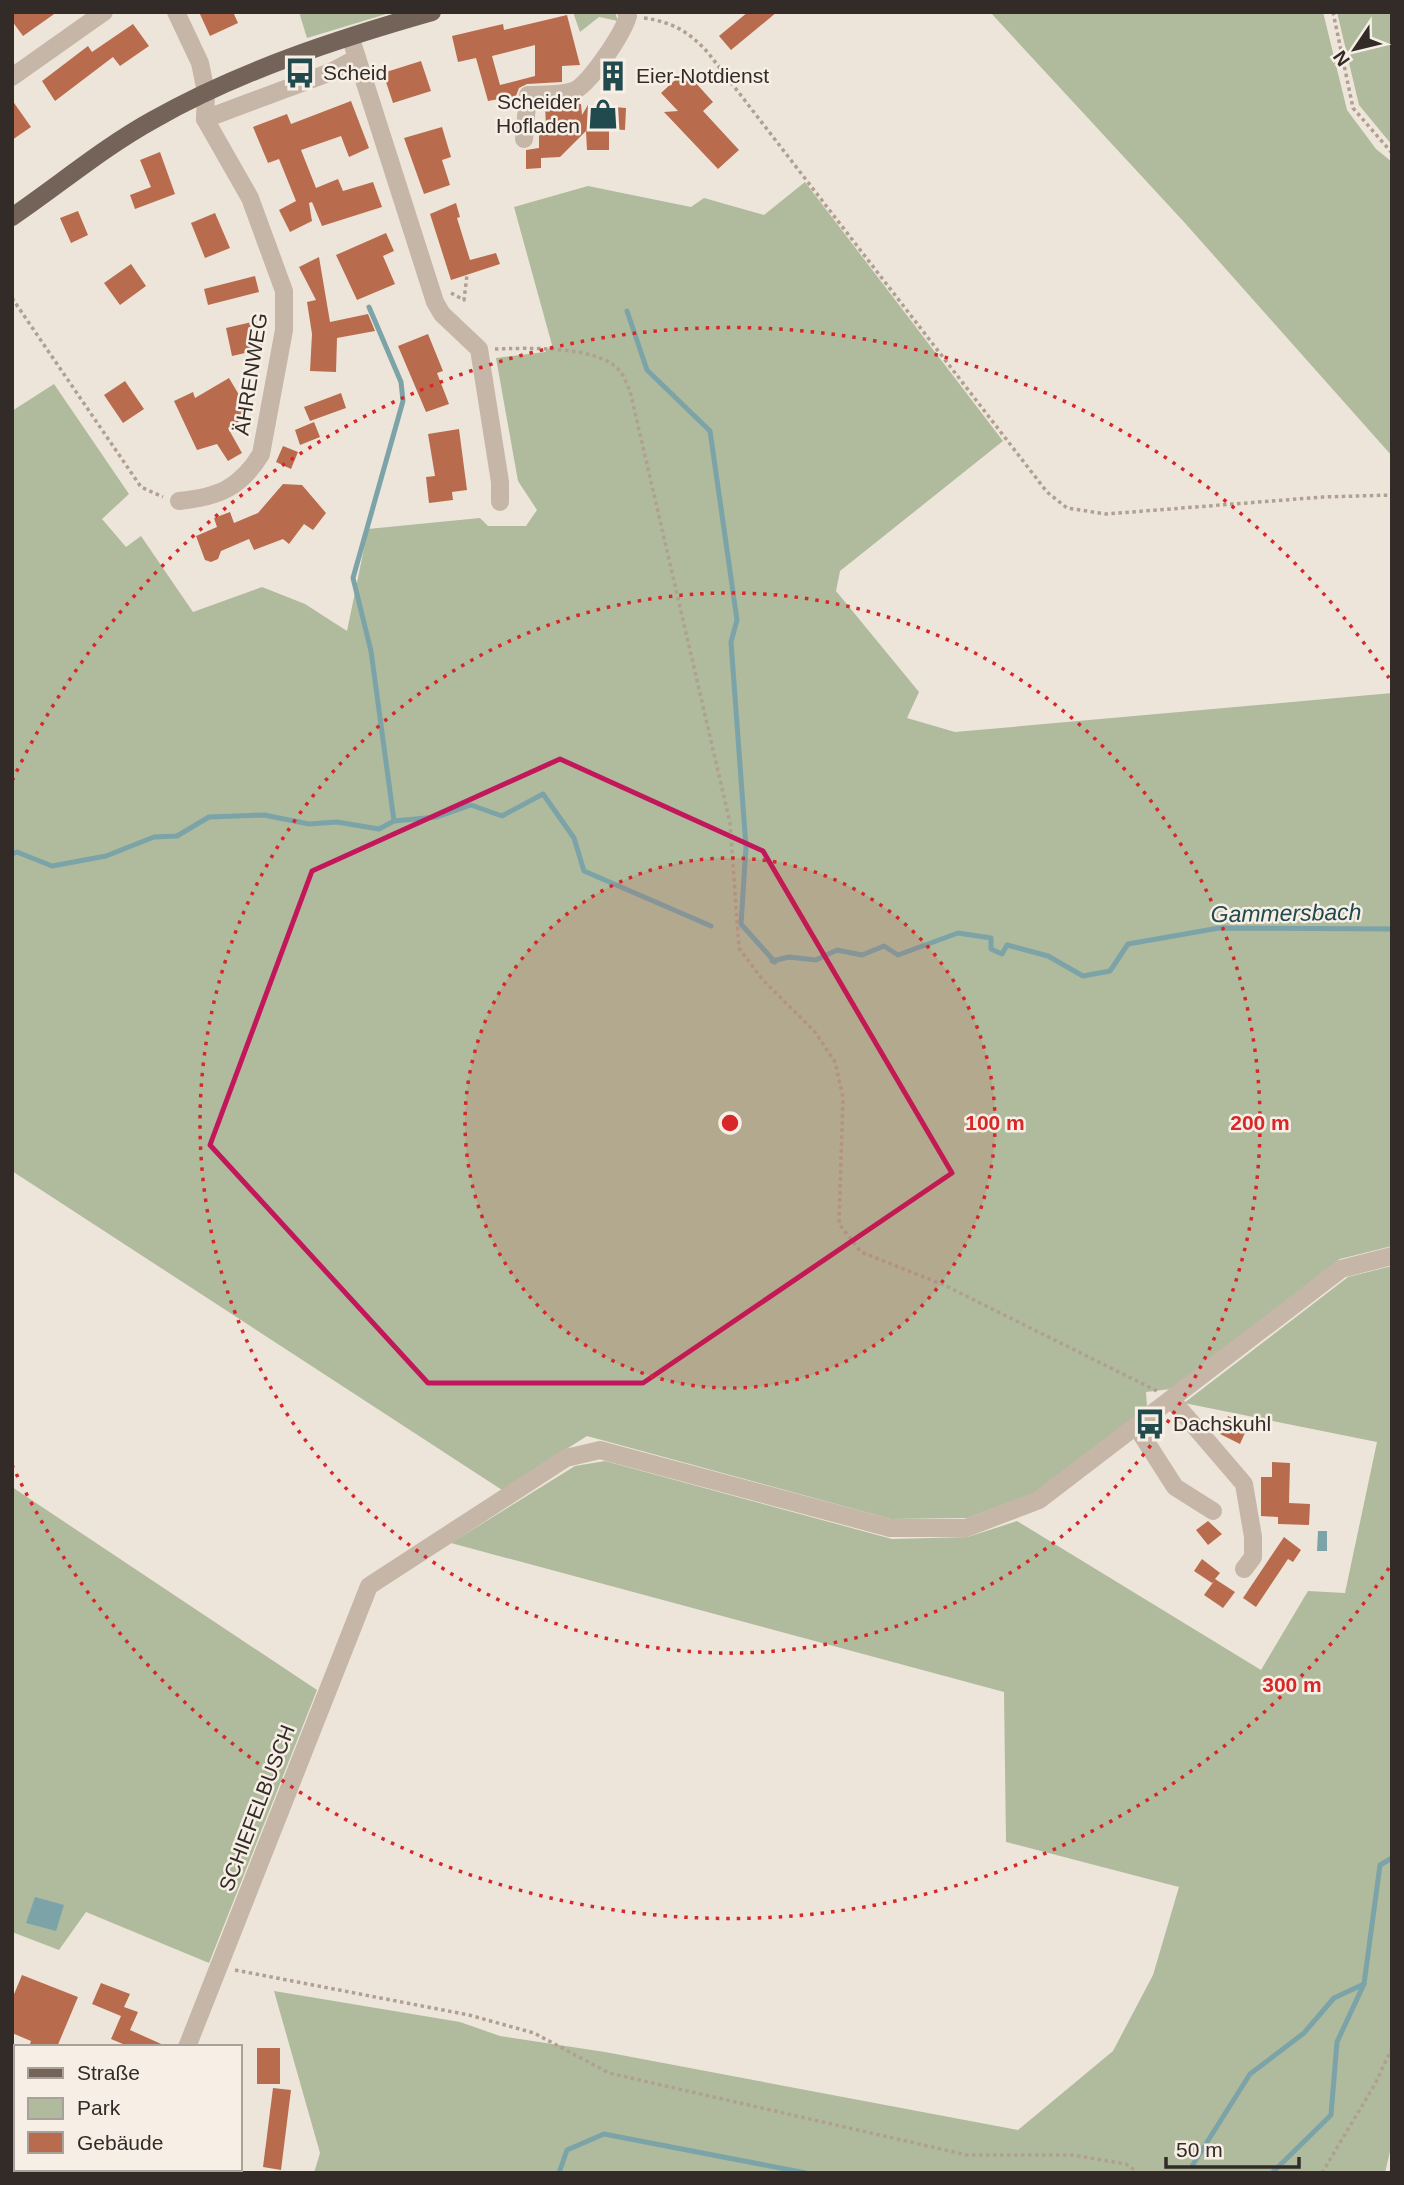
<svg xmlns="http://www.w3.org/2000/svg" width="1404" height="2185" font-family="Arial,sans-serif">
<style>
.green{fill:#afbb9c}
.water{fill:#7ca4a8}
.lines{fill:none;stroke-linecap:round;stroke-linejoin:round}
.stream{stroke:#7ca4a8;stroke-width:5}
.building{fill:#b96c4d;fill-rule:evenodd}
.path{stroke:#b0a092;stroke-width:3.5;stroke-dasharray:3.5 3.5;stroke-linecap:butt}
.minor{stroke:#c5b6a7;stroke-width:18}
.major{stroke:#736359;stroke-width:18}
.marked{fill:none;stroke:#c2185b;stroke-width:5;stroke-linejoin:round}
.ring{fill:none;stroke:#d62828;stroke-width:3.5;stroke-dasharray:3.5 7}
.labels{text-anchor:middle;stroke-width:5;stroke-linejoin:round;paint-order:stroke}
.poi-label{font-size:21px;fill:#322b27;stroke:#f7efe5;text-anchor:start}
.street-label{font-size:21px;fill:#322b27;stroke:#f7efe5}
.water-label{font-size:23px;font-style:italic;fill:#214a4f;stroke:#f7efe5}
.centre{fill:#d62828;stroke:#f7efe5;stroke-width:3.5}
.ring-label{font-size:21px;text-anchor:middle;font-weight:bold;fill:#d62828;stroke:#f7efe5;stroke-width:5;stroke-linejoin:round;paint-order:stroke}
</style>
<rect width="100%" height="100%" fill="#eee5da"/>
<g class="green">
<path d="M299 12H393L307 38Z"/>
<path d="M573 12H615L618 21 599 17 580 32Z"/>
<path d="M990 12H1323L1347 110 1376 149 1392 162V456L1184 222Z"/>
<path d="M1337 12H1392V145L1359 105Z"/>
<path d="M805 182 1003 441 840 571 836 591 919 692 907 718 955 732 1392 693V1246L1340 1259 1171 1389 1146 1392 1147 1407 1034 1493 967 1518 891 1519 587 1436 502 1490 12 1171V411L54 384 129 494 102 519 126 547 141 536 193 612 262 587 305 604 347 631 368 529 480 518 488 526H526L537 510 518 481 496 358 545 352 552 345 514 207 588 186 691 207 704 198 764 215Z"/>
<path d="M1392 1266V2143L1385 2173H314L320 2153 274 1991 460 2022 500 2036 605 2052 1018 2130 1113 2051 1153 1975 1179 1887 1006 1842 1004 1692 451 1543 575 1466 605 1461 892 1539 968 1537 1017 1521 1261 1670 1308 1591 1345 1593 1377 1442 1184 1403 1348 1277Z"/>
<path d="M12 1487 317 1690 209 1963 86 1912 59 1950 12 1932Z"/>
<path d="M111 2169H233L237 2173H107Z"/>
</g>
<g class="water">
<path d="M1318 1531H1327V1551H1317Z"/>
<path d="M35 1897 64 1905 56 1931 26 1923Z"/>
</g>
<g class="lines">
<g class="stream">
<path d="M369 307 401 382 403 401 353 578 371 651 394 821"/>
<path d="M627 311 647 370 710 431 737 620 731 642 746 847 741 924 775 962"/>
<path d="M12 854 17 852 52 866 106 856 154 837 177 836 209 817 264 815 309 824 337 822 379 829 394 821 437 817 471 805 502 816 543 794 574 838 584 871 711 926"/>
<path d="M772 961 789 957 816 960 837 950 862 955 884 946 898 955 958 933 991 938V949L1002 954 1007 945 1048 956 1083 976 1110 971 1128 944 1219 928 1392 929"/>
<path d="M1192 2166 1250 2074 1304 2033 1334 1998 1364 1984 1380 1865 1392 1858"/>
<path d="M559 2173 567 2150 604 2134 806 2173"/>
<path d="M1272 2173 1331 2115 1337 2042 1364 1984"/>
</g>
</g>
<g class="building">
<path d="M12 12H57L23 36 12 21Z"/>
<path d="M199 12H233L238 23 210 36Z"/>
<path d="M748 12H777L731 50 719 36Z"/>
<path d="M567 15 580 65 562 66V82L527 84 519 88 516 96 488 101 476 58 458 62 452 36 503 24 504 30ZM535 45V76L500 85 492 56Z"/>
<path d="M133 24 149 46 120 66 113 57 55 101 42 81 88 46 92 52Z"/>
<path d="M421 61 431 91 393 103 383 73Z"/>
<path d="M685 71 713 102 703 111 739 150 718 169 664 112 678 111 661 93Z"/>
<path d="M12 100 31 127 12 140Z"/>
<path d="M351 101 369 148 349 157 341 136 301 150 316 188 338 179 343 191 373 182 382 207 322 226 312 202 309 203 312 221 290 232 279 210 296 201 279 159 268 163 253 127 287 114 291 124Z"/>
<path d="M581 104 582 115 588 105 626 108 625 130 609 129V150H587L586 131 560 157 541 158V168L526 169V150L539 148V126H546L545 106Z"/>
<path d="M442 127 451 157 442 160 450 185 424 194 404 138Z"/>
<path d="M160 152 175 194 135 209 130 195 151 187 140 160Z"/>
<path d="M456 203 460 217 457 218 470 260 496 253 500 264 451 280 430 214Z"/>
<path d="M78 211 88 235 71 243 60 218Z"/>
<path d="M215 213 230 248 205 258 191 223Z"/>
<path d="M386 233 394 251 383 256 395 284 357 300 336 255Z"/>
<path d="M319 257 330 322 368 314 375 331 337 338 336 372 310 371 312 334 307 302 316 300 299 267Z"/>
<path d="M131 264 146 286 120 305 104 283Z"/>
<path d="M255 276 259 292 208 305 204 289Z"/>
<path d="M256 321 263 349 232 356 226 328Z"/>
<path d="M428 334 443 371 437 373 449 404 426 412 398 346Z"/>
<path d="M229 378 248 410 243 413 246 417 228 428 242 453 228 461 217 444 197 450 174 401 193 392 195 398Z"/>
<path d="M125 381 144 409 123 423 104 395Z"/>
<path d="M341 393 346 408 310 421 304 407Z"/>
<path d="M314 422 320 437 300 445 295 430Z"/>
<path d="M459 429 467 490 452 492 453 500 429 503 426 477 435 476 428 434Z"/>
<path d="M283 446 298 452 291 469 276 462Z"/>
<path d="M283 484 302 485 326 513 313 530 304 524 289 544 283 539 254 550 249 539 221 551 218 559 211 562 205 560 196 536 217 527 214 518 230 512 234 523 258 513Z"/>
<path d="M1228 1416 1248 1426 1240 1444 1220 1434Z"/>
<path d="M1272 1462 1290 1463 1289 1503 1310 1504 1309 1525 1278 1524V1517L1261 1516V1477H1272Z"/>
<path d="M1208 1521 1222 1534 1208 1545 1196 1530Z"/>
<path d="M1284 1537 1301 1550 1293 1562 1288 1559 1256 1607 1243 1598Z"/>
<path d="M1202 1559 1220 1573 1215 1579 1235 1592 1223 1608 1204 1595 1214 1581 1212 1583 1194 1571Z"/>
<path d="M22 1975 78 1997 57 2047H29L31 2041 12 2033V1999Z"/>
<path d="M101 1983 130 1994 124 2007 138 2012 130 2030 168 2047H130L111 2039 121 2016 92 2004Z"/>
<rect x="257" y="2048" width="23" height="36"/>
<path d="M273 2088 291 2090 281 2170 263 2167Z"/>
</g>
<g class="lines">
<g class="path">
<path d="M1333 12 1353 108 1392 153"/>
<path d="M644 18C673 22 691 33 709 54L1047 492 1067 508 1106 514 1323 497 1392 495"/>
<path d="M451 293 464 300 467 275"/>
<path d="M12 298 141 487 163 497"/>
<path d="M495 349C526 348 599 345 620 371 624 376 627 385 630 391L730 823 739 948 762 979 815 1032 835 1062 843 1097 839 1224 861 1252 944 1285 1157 1391"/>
<path d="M235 1970 469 2015 534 2033 609 2073 967 2155H1072L1126 2164 1138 2173"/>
<path d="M1322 2173 1375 2084 1392 2048"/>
</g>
<g class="minor">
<path d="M176 12 200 63 206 92 205 119 250 198 284 291V330L261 454C240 489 217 497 179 501"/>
<path d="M351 39 435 302 442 314 479 349 500 482V502"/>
<path d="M12 77 104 12"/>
<path d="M205 119 331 72 357 58"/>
<path d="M524 139 528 95C541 94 560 96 573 91 589 86 623 33 628 16L626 12"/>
<path d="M1172 1400 1244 1484 1253 1537V1557L1244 1569"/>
<path d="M1136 1426 1175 1487 1213 1511"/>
<path d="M187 2047 369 1586 566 1458 600 1450 890 1528H966L1039 1500 1341 1269 1392 1256"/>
<path d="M92 2173 96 2169"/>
</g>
<path class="major" d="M12 217C59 185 104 147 153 120 239 71 337 39 432 12"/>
</g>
<path class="marked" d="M560 759 763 851 952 1173 643 1383H428L210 1145 312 871Z"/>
<circle cx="730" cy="1123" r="265" fill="#d62828" fill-opacity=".12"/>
<g class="ring">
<circle cx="730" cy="1123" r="265"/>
<circle cx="730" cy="1123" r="530"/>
<path d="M1389 1568A795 795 0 0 1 12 1465M12 781A795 795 0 0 1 1389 678"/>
</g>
<defs>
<g id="bus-bare" transform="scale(2.415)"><path d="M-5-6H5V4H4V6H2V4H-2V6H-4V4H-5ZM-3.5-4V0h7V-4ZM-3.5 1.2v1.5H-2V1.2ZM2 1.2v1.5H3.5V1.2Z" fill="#214a4f" stroke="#f7efe5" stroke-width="2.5" paint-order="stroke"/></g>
<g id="building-bare" transform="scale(2.415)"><path d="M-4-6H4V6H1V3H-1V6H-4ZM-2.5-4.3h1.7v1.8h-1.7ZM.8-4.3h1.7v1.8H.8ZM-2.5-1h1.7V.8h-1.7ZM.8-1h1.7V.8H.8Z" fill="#214a4f" stroke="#f7efe5" stroke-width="2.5" paint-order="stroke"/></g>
<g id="shop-bare" transform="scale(2.415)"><path d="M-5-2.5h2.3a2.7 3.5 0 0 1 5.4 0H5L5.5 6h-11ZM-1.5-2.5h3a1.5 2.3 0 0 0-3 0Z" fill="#214a4f" stroke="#f7efe5" stroke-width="2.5" paint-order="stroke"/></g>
</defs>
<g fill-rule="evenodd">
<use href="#bus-bare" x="300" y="73"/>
<use href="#building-bare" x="613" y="76"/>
<use href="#shop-bare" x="603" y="114"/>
<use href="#bus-bare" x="1150" y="1424"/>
</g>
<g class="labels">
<g class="poi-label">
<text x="323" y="80">Scheid</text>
<text x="636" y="83">Eier-Notdienst</text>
<text x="580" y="109" text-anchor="end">Scheider<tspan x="580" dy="24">Hofladen</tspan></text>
<text x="1173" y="1431">Dachskuhl</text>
</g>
<g class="street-label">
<text transform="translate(251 374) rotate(-81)" y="7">ÄHRENWEG</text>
<text transform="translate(257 1808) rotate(-69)" y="7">SCHIEFELBUSCH</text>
</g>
<g class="water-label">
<text transform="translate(1286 913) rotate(-1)" y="8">Gammersbach</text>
</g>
</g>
<circle cx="730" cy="1123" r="10" class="centre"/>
<g class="ring-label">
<text x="995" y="1130">100 m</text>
<text x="1260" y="1130">200 m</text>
<text x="1292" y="1692">300 m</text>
</g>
<rect width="1404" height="2185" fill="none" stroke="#322b27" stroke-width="28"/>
<rect x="14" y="2045" width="228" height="126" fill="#f7efe5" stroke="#a8a199" stroke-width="2"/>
<rect x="28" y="2068" width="35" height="10" fill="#736359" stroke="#a8a199" stroke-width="2"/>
<text x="77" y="2080" font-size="21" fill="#322b27">Straße</text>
<rect x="28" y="2098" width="35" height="21" fill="#afbb9c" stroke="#a8a199" stroke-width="2"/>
<text x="77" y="2115" font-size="21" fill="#322b27">Park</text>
<rect x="28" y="2132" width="35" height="21" fill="#b96c4d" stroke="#a8a199" stroke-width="2"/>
<text x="77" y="2150" font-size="21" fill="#322b27">Gebäude</text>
<g transform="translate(1355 49) rotate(235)" stroke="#f7efe5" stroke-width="5" paint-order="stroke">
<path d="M0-5L12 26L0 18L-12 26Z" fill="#322b27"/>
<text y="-10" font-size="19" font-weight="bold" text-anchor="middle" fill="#322b27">N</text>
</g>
<path d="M1166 2157v10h133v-10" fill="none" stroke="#322b27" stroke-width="3.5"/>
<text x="1176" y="2157" font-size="21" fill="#322b27" stroke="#f7efe5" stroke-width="5" paint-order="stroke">50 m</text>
</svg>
